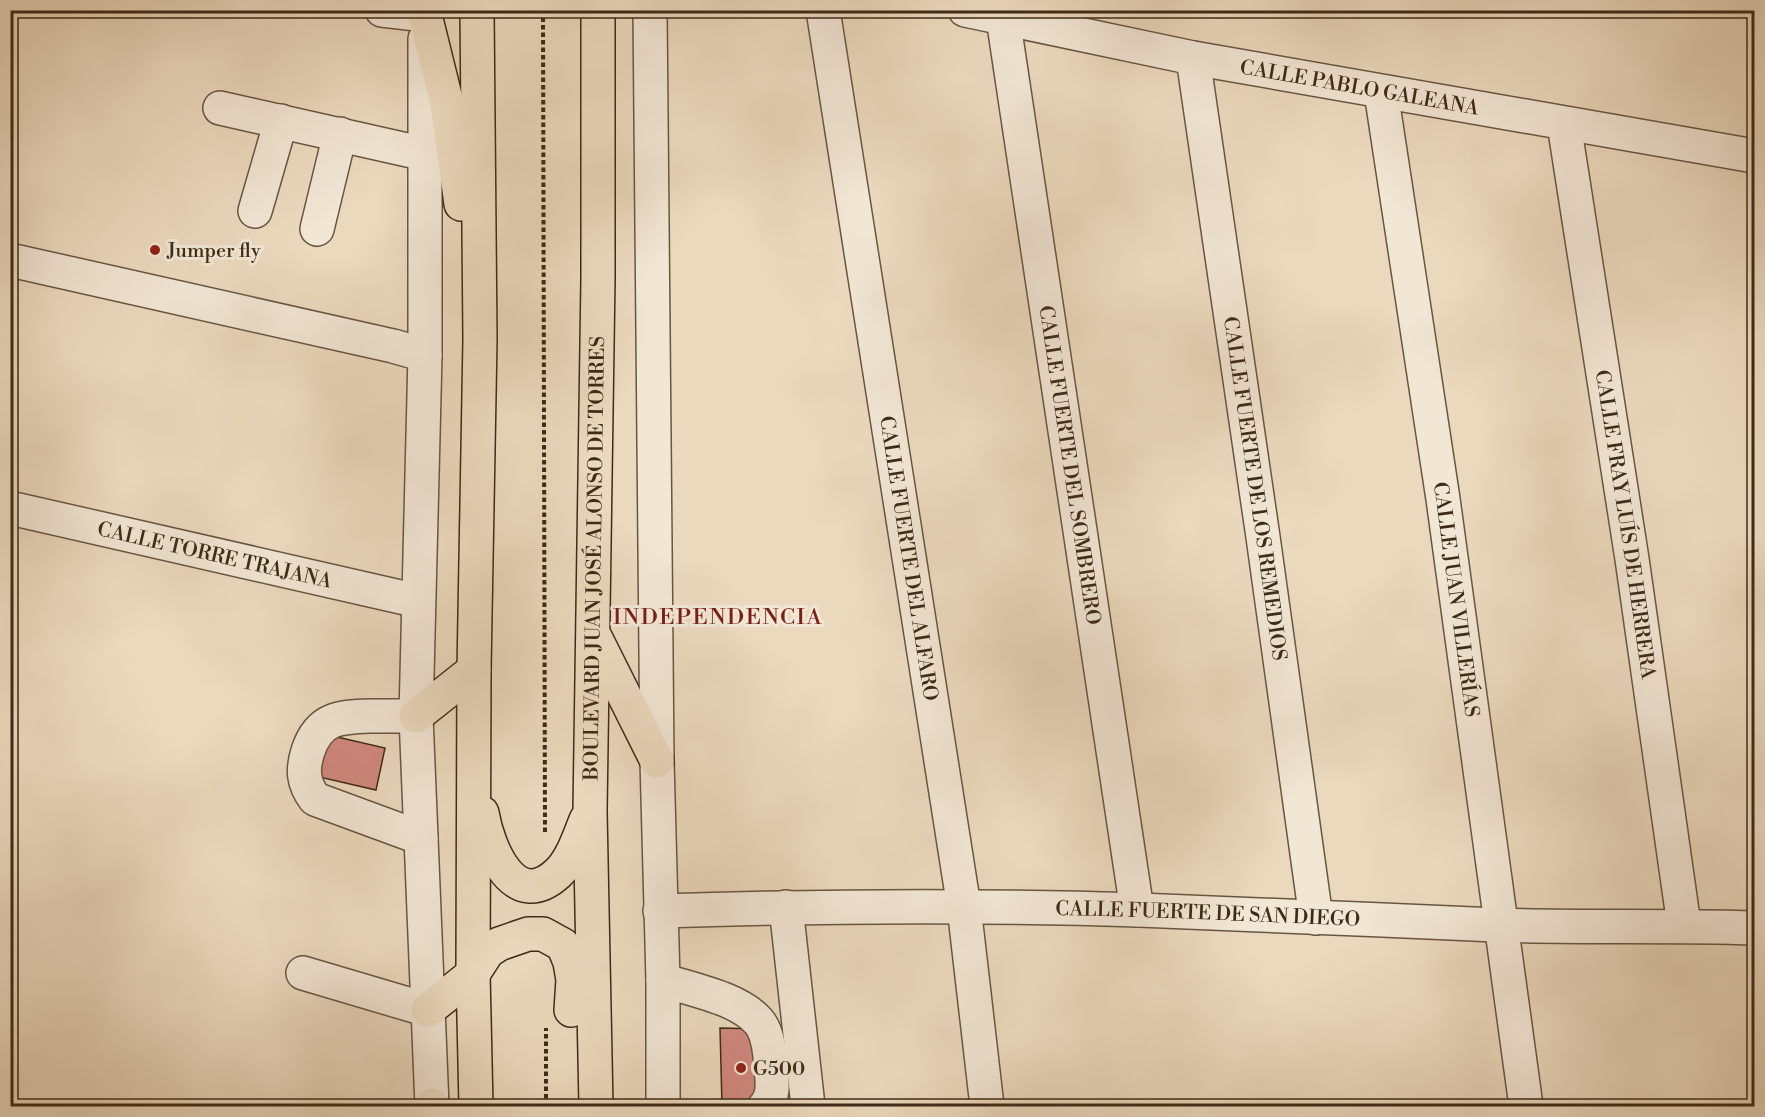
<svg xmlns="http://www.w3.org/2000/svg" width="1765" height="1117" font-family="'Libre Bodoni',serif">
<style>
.building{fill:#d1887f;stroke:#3d2b17;stroke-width:1.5}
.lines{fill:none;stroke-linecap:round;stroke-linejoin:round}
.minor-casing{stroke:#685641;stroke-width:36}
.major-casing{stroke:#3d2b17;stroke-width:36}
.path{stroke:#3d2b17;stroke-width:4;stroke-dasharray:4.5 3;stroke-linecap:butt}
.minor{stroke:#f2e6d5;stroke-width:33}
.major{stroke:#ebd9be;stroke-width:33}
.poi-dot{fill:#8f2418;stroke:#f2e6d5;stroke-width:2}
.labels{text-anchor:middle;stroke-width:6;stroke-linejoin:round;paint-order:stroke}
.street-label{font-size:20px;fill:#3d2b17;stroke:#f2e6d5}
.poi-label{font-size:20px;fill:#3d2b17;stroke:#f2e6d5;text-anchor:start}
.quarter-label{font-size:22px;letter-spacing:1.5px;fill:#7a1f14;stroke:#f2e6d5}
</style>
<rect width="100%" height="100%" fill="#ebd9be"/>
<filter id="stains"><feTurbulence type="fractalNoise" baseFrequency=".00333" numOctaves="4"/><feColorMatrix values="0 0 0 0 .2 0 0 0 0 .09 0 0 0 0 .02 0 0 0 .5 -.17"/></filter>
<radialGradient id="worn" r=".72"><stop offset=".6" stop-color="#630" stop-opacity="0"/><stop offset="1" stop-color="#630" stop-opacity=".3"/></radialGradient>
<g class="building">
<path d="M324 734 385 748 376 790 315 776Z"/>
<path d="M720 1028 760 1029 763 1106H722Z"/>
</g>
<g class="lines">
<g class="minor-casing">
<g id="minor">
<path d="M382 10 425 15"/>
<path d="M650 10 657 761 663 980V1106"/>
<path id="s1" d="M823 10 964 907 987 1106"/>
<path id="s2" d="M965 10 1193 58 1754 156"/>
<path id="s3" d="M1003 18 1137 910"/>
<path d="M425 39V355L416 716 432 1106"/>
<path id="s4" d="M1193 58 1263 537 1316 918"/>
<path id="s5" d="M1381 92 1443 499 1526 1106"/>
<path d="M220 108 425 154"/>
<path id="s6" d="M1564 124 1632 559 1684 925"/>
<path d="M255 211 281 121"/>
<path d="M317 229 340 134"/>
<path d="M10 260 393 346 425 355"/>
<path id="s7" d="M10 508 418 601"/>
<path d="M416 716C401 716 385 716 370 716 339 717 319 718 308 751 302 770 303 783 315 799L421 838"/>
<path d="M786 907 808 1106"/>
<path id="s8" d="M660 911C819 906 979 905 1139 910 1258 914 1377 920 1496 925 1582 928 1668 925 1754 928"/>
<path d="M303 973 428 1010"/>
<path d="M663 980C692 990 739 998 759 1022 768 1033 770 1053 771 1067 772 1081 775 1095 765 1106"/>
</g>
</g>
<g class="major-casing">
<g id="major">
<path d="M425 15 447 104 461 204"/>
<path d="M596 639 657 761"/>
<path d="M416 716 474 670"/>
<path d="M482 813C488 848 514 914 558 873 572 860 579 837 586 820"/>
<path d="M428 1010 473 974 488 951 499 944 528 934H543L563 945 570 962 573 980 571 1010"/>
<path d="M432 1105 433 1106"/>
<path d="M476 1106 473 974 474 670 480 339 477 10"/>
<path id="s9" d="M596 1106 590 811 598 278V10"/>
</g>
</g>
<g class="path">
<path d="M543 10 545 835"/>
<path d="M546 1106V1028"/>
</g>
<use href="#minor" class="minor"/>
<use href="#major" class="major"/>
</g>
<g class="poi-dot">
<circle cx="155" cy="250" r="6"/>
<circle cx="741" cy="1068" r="6"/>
</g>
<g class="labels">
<g class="street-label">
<text dy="7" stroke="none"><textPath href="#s2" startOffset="402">CALLE PABLO GALEANA</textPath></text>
<text dy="7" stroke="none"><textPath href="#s3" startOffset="452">CALLE FUERTE DEL SOMBRERO</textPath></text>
<text dy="7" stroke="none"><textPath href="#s4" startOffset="435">CALLE FUERTE DE LOS REMEDIOS</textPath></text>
<text dy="7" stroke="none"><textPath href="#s6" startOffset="405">CALLE FRAY LUÍS DE HERRERA</textPath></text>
<text dy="7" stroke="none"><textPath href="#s7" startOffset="210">CALLE TORRE TRAJANA</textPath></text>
<text dy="7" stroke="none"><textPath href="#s1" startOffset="555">CALLE FUERTE DEL ALFARO</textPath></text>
<text dy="7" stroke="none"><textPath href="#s9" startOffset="548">BOULEVARD JUAN JOSÉ ALONSO DE TORRES</textPath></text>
<text dy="7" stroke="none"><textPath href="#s5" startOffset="513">CALLE JUAN VILLERÍAS</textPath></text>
<text dy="7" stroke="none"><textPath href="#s8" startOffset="548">CALLE FUERTE DE SAN DIEGO</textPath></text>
</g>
<g class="poi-label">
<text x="167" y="257">Jumper fly</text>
<text x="753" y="1075">G500</text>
</g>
<g class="quarter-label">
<text x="718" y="624">INDEPENDENCIA</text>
</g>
</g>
<rect width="1765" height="1117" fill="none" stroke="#ebd9be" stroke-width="36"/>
<rect x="12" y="12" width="1741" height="1093" fill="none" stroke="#3d2b17" stroke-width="3"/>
<rect x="18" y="18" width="1729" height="1081" fill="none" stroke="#3d2b17" stroke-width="1.5"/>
<rect width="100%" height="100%" filter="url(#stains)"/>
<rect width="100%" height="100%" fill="url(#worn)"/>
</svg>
